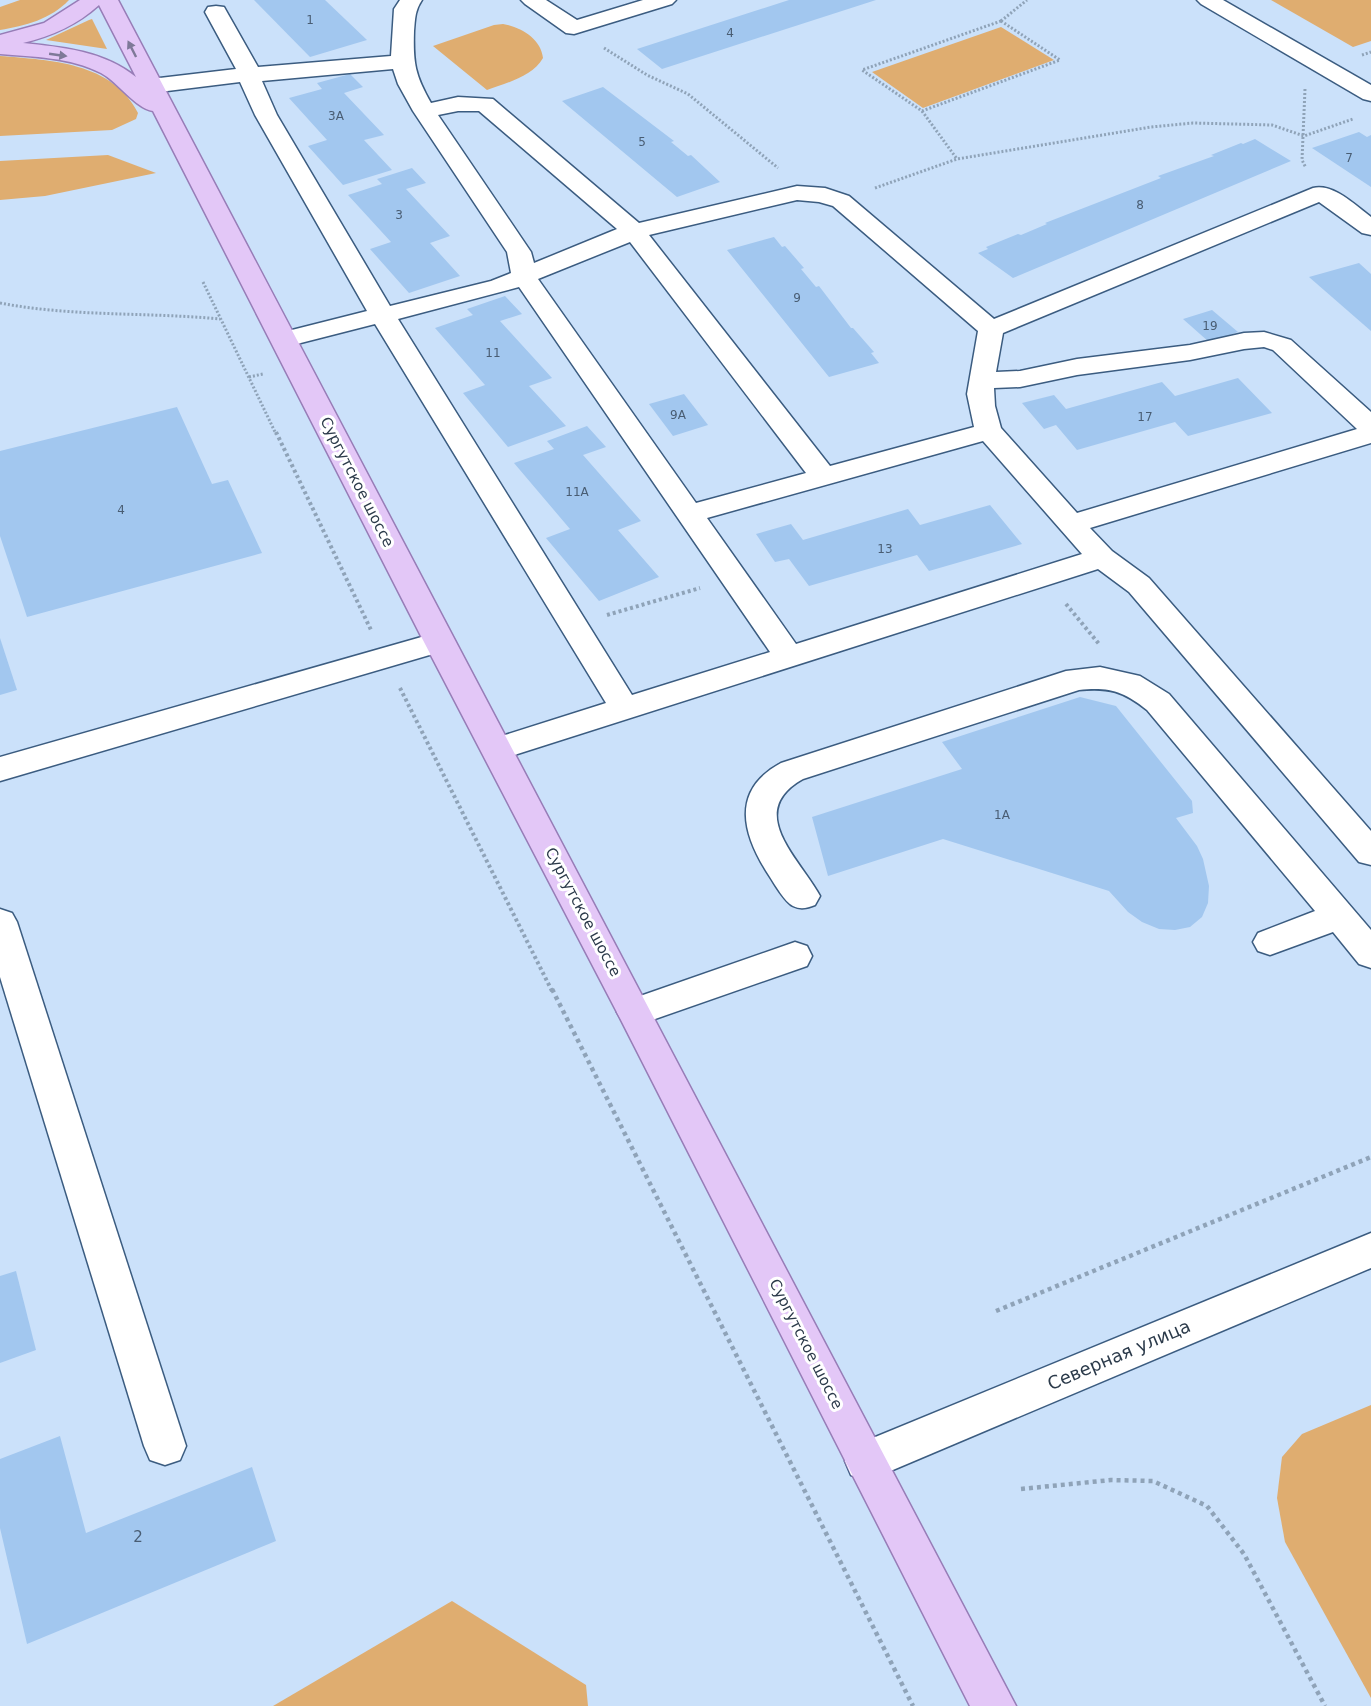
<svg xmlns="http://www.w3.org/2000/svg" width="1371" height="1706" font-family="'DejaVu Sans',sans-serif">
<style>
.green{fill:#dfad70}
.building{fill:#a2c7ef}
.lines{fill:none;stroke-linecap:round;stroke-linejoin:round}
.minor-casing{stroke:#3b5c80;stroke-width:3}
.major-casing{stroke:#977db7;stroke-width:3}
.path-far2{stroke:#8fa3b8;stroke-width:3;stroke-dasharray:2 2;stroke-linecap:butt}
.path-far1{stroke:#8fa3b8;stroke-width:4;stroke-dasharray:3 3;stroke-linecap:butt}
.path{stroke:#8fa3b8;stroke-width:4.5;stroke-dasharray:4 4;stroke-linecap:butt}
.minor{fill:#fff;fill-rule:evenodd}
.major{fill:#e3c7f7;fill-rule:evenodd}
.oneway{fill:#7e7998}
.labels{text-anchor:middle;stroke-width:6;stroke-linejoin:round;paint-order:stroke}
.number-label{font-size:12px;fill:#495d73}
.street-label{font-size:15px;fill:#2b3a4a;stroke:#fff}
.near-number-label{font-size:15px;fill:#495d73}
.near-street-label{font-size:18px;fill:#2b3a4a;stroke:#fff}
</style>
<rect width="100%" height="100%" fill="#cbe1fa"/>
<g class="green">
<path d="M20 0H69C51 19 25 26 0 30V7Z"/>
<path d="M1271 0H1371V41L1353 47Z"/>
<path d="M92 19 107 49 46 40 89 20Z"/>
<path d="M503 24C521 27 541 39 543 58 532 77 506 83 487 90L433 46 494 25Z"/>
<path d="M1001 27 1054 60 923 108 872 72Z"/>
<path d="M0 56C49 60 113 62 138 113L136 119 112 130 0 136Z"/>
<path d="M108 155 156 173 45 196 0 200V161Z"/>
<path d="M1371 1405V1698L1285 1542 1277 1498 1282 1457 1302 1434Z"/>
<path d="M452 1601 586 1685 588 1706H273Z"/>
</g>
<g class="building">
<path d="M254 0H325L367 40 310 57Z"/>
<path d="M789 0H876L662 69 637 49Z"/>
<path d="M350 74 363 87 344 93 384 135 364 140 392 170 343 185 308 146 327 140 289 98 322 89 317 83Z"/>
<path d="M603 87 674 141 671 142 688 156 691 155 720 182 677 197 562 101Z"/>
<path d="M1359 132 1367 137 1371 135V187L1312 148Z"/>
<path d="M1255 139 1291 161 1013 278 978 253 988 249 986 247 1018 234 1021 235 1047 224 1045 223 1161 178 1158 176 1214 156 1211 155 1241 143 1243 144Z"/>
<path d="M412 168 426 183 406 189 450 236 430 243 460 276 409 293 370 249 391 242 348 195 382 184 377 179Z"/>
<path d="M774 237 782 247 785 246 804 268 801 269 816 287 819 286 851 328H853L874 352 871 353 879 363 829 377 727 250Z"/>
<path d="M1359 263 1371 274V331L1309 277Z"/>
<path d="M505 296 522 314 500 321 552 378 529 386 566 426 508 447 463 393 485 385 435 328 473 315 467 309Z"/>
<path d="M1212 310 1238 332 1209 342 1183 319Z"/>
<path d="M1238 378 1272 413 1188 436 1175 422 1077 450 1056 425 1044 429 1022 403 1054 395 1066 409 1162 382 1175 396Z"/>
<path d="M684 394 708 425 673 436 649 404Z"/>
<path d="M177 407 212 484 228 480 262 553 27 617 0 536V451Z"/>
<path d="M587 426 606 447 583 455 641 521 618 530 659 577 599 601 546 538 570 529 514 463 554 449 547 441Z"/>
<path d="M990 505 1022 544 929 571 917 555 809 586 789 559 775 562 756 534 791 524 803 540 908 509 920 525Z"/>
<path d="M0 638 17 690 0 695Z"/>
<path d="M1080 697 1116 706 1192 801 1193 813 1176 818 1197 846 1203 859 1209 886 1208 903 1202 917 1190 927 1175 930 1159 929 1142 922 1128 912 1109 891 943 839 828 876 812 817 962 769 942 742Z"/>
<path d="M16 1271 36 1350 0 1363V1276Z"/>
<path d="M60 1436 86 1533 252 1467 276 1541 27 1644 0 1528V1459Z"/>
</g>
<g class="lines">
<g class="minor-casing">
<g id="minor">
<path d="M400 0H422C415 10 415 19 414 31 413 63 415 75 431 103L458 97 493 99 639 223 797 186 825 188 849 196 994 319 1313 188C1333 183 1355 205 1371 217V235L1362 233 1319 202 1003 333 996 372 1020 371 1077 359 1190 345 1244 333 1264 332 1291 340 1371 412V443L1090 528 1112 551 1149 578 1371 831V865L1359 862 1129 592 1098 569 508 757 497 760 486 757 481 749 486 741 606 703 375 324 285 347 276 344 272 339 276 334 367 311 255 115 240 82 151 93 143 91 140 86 143 81 151 79 236 69 205 12 208 7 216 6 224 7 258 67 391 56 394 9ZM393 69 398 84 413 111 507 252 511 273 491 281 390 306 277 115 262 81ZM458 111H479L617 229 534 263 531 252 438 115ZM797 200 819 202 833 206 978 331 967 394 974 427 830 466 649 235ZM630 242 806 473 696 503 538 279ZM519 287 770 652 632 695 398 319ZM1264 347 1273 350 1357 429 1077 513 1001 428 995 406 994 388 1020 387 1077 375 1190 360 1244 349ZM983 441 1082 554 796 644 707 518Z"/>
<path d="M521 0H546L577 20 643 0H676L672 4 574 34 566 33 525 4Z"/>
<path d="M1197 0H1223L1371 85V101L1363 99 1201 4Z"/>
<path d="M439 632 450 635 454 642 450 649 0 781V757Z"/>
<path d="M1100 667 1140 676 1169 694 1371 930V968L1359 964 1333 932 1270 955 1258 951 1253 942 1258 933 1315 911 1147 710C1123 691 1109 687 1079 690L803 779C744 812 800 859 820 896L815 905C807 908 801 910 793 906 784 901 776 886 770 877 743 836 729 791 781 763L1066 671Z"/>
<path d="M0 909 12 913 17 922 186 1446 180 1460 165 1465 150 1460 144 1446 0 977Z"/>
<path d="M795 942 807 946 812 956 807 966 635 1026 623 1022 617 1012 623 1002Z"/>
<path d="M1371 1233V1268L881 1475 866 1481 851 1475 845 1461 851 1447Z"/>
</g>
</g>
<g class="major-casing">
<path id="major" d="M80 0H118L1016 1706H970L620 1018 424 642 153 111C135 108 118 82 101 73 70 57 33 57 0 54V35L44 23ZM99 5 136 77C104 51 62 47 23 43 52 36 77 25 99 5Z"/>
</g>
<g class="path-far2">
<path d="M1001 21 1060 60 922 111 862 70Z"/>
<path d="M1001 21 1027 0"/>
<path d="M604 48 647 75 688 94 778 168"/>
<path d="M1362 55 1371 52"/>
<path d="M1305 89 1302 160 1306 168"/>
<path d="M922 111 957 159"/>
<path d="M875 188 957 159 1151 127 1193 123 1272 125 1304 136 1353 119"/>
<path d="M203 282 276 434"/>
<path d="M0 303C73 317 147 312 220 319"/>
<path d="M249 377 263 374"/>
</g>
<g class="path-far1">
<path d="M276 432 371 630"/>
<path d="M1066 604 1099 644"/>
<path d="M607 615 700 588"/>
<path d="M400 688 552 991"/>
</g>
<g class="path">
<path d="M552 989 913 1706"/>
<path d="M996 1311 1371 1157"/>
<path d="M1021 1489 1111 1480 1153 1481 1207 1506 1244 1554 1325 1706"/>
</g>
<use href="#minor" class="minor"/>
<use href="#major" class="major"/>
</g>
<defs><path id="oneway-solid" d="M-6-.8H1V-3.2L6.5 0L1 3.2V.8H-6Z" transform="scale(1.5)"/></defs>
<g class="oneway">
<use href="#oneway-solid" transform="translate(132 49) rotate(-117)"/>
<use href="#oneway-solid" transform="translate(58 55) rotate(8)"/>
</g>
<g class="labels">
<g class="number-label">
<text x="310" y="24">1</text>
<text x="730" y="37">4</text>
<text x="336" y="120">3А</text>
<text x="642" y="146">5</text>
<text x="1349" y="162">7</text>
<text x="1140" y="209">8</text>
<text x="399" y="219">3</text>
<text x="797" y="302">9</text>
<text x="1210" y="330">19</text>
<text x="493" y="357">11</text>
<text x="678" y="419">9А</text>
<text x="1145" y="421">17</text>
<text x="577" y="496">11А</text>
<text x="121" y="514">4</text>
<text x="885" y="553">13</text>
<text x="1002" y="819">1А</text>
</g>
<g class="street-label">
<text transform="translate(357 482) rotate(63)" y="5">Сургутское шоссе</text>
<text transform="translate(583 912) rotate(62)" y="5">Сургутское шоссе</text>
<text transform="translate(806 1344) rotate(63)" y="5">Сургутское шоссе</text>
</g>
<g class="near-number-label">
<text x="138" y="1542">2</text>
</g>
<g class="near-street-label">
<text transform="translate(1119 1355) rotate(-23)" y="6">Северная улица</text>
</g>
</g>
</svg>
